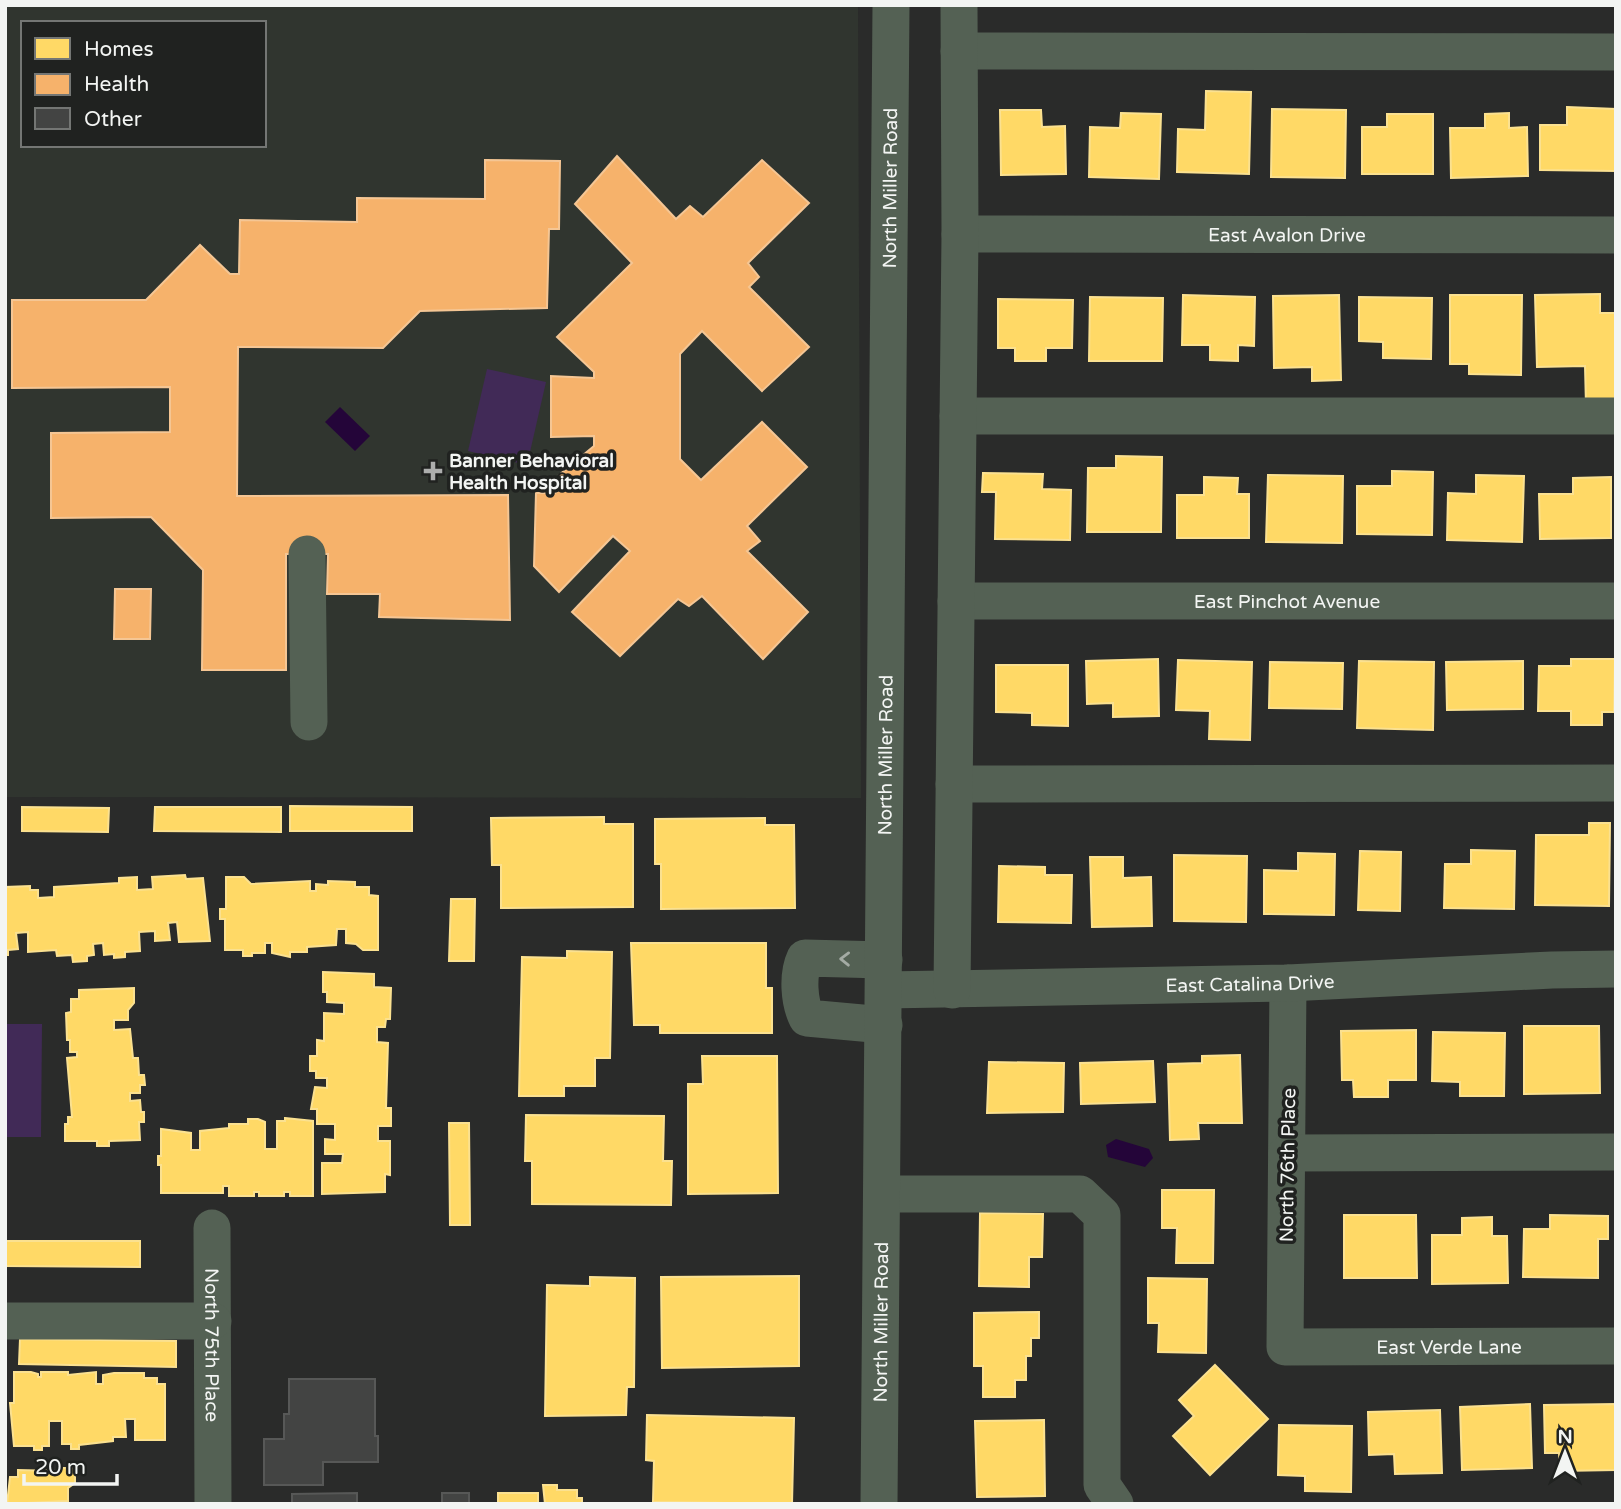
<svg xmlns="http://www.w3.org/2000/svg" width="1621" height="1509" font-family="'Varela Round',sans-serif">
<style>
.built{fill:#30352f;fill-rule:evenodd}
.green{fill:#412a57}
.water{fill:#240539}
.homes{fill:#ffd966;stroke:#fbe190;stroke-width:2}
.health{fill:#f6b26b;stroke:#f5c694;stroke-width:2}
.building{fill:#434443;stroke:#575857;stroke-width:2}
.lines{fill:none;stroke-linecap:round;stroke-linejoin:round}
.minor{stroke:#546154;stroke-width:37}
.oneway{stroke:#a4aba4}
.poi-dot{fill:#adaead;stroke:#202220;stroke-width:2.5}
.labels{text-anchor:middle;stroke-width:7;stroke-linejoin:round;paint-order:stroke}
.street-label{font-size:19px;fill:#f3f5f3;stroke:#202220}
.poi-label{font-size:19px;font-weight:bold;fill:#f3f5f3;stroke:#202220;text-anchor:start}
</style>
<rect width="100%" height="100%" fill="#2a2b2a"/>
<path class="built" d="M5 5H858L861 798 5 797ZM23 23H264V145H23Z"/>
<g class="green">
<path d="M487 369 546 382 527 465 468 451Z"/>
<path d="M5 1024H42L41 1137H5Z"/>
</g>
<g class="water">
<path d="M340 407 370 436 355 451 325 422Z"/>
<path d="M1116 1139 1149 1149 1153 1158 1145 1167 1108 1157 1106 1145Z"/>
</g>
<g class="homes">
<path d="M1206 91 1251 92 1249 174 1177 172 1178 129 1205 130Z"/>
<path d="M1567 107 1616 109 1615 171 1540 170V125H1567Z"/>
<path d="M1272 109 1346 110 1345 178 1271 177Z"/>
<path d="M1000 110H1041L1042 127 1065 126 1066 174 1001 175Z"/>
<path d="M1121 113 1161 114 1159 179 1089 177 1090 127 1120 128Z"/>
<path d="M1509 113V128L1527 127 1528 176 1451 178 1450 128H1485V114Z"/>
<path d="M1387 114H1433V174H1362V127H1387Z"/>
<path d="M1600 294V313H1616V405L1586 406 1585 366 1537 367 1535 295Z"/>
<path d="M1183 295 1255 297 1254 346 1238 345V361L1210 360V345H1182Z"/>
<path d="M1339 295 1341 380 1312 381V367L1274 368 1273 296Z"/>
<path d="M1450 295H1522L1521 375 1469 374V364H1450Z"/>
<path d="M1090 297 1163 298 1162 361H1089Z"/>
<path d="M1359 297 1432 298 1431 359 1383 358V342L1359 341Z"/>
<path d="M998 299 1073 300 1072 348H1046V361H1015V348H998Z"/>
<path d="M1116 456 1162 457 1161 532H1087L1088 468H1116Z"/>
<path d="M1392 471 1433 472 1432 535 1357 534V486H1392Z"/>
<path d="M983 473 1043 474 1042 489 1071 490 1070 540 995 539 996 492H982Z"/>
<path d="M1268 475 1343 476 1342 543 1266 542Z"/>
<path d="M1476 475 1524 476 1522 542 1447 540 1448 493 1476 494Z"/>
<path d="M1204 477 1238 478 1237 494H1249V538H1177V495H1204Z"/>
<path d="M1611 477V538L1540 539 1539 494H1573V478Z"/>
<path d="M1158 659 1159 716 1113 717V703L1087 704 1086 661Z"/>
<path d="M1571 659H1615L1614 712H1602V725H1571V711H1538L1539 666H1571Z"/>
<path d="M1178 660 1252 662 1250 740 1209 739 1210 711 1176 710Z"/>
<path d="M1359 661 1434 662 1433 730 1357 728Z"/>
<path d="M1523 661V709L1447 710 1446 662Z"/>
<path d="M1270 662 1343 663 1342 709 1269 708Z"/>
<path d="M996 665H1068V726L1032 725V713L996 712Z"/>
<path d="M290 806 412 807V831H290Z"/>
<path d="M22 807 109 808 108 832 22 831Z"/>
<path d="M155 807H281V832L154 831Z"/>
<path d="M604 817V824H633V907L501 908V865H492L491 818Z"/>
<path d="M765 818V825H794L795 908 661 909V864H655V819Z"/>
<path d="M1589 823H1610L1609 906 1535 905 1536 835H1589Z"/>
<path d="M1471 850 1515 851 1514 909 1444 908 1445 864H1471Z"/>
<path d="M1360 851 1401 852 1400 911 1358 910Z"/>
<path d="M1298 853 1335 854 1334 915 1264 914V870L1298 871Z"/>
<path d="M1174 855 1247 856 1246 922 1174 921Z"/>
<path d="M1090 857H1123V878L1151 877 1152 926 1092 927Z"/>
<path d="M999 866 1045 867V875H1072L1071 923 998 922Z"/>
<path d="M185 875 186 879 203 878 210 941 179 942 177 922 168 923 170 940 155 941V931L139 932 140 951 125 952V957L114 958V954L104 955 103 943 93 944 94 955 87 956V961L73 962 72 955 57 956 56 950 28 952V932L16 933 18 949 8 950V955H5V887L30 886V890H38V898L54 897V887L119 883V878L137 877V890L153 889 152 877Z"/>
<path d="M226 877H244L251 884 310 881V891H316V884L328 885V881L355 882V887H369V895L378 896V950H363L356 944 346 943V929H337L336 945 307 947V952H290V957L272 953V943H265V953H252V956H243V950H225V919H220V909H226Z"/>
<path d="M451 899H475L474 961H449Z"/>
<path d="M631 943H766V988H772V1033H660V1025H634Z"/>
<path d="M567 951 612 952 610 1058H595V1086H564V1096H519L522 957 567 958Z"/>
<path d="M323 972 374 974V987L391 988 390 1019H386L385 1027H377V1042L388 1043 386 1108H391V1126H378V1141H390V1175L385 1174V1192L322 1194V1163H342L343 1154H325V1139L335 1140V1124H317V1109H311L315 1087 327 1088V1078H316V1071H310V1056H317V1040L324 1041V1013L344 1014V1003L327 1002V992H323Z"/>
<path d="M134 988V1003L128 1010V1020H114V1030L130 1029 133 1058H138L139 1075H144L145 1085H140V1093H130V1101L140 1100 141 1112H144V1122H139L140 1140 109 1141V1146H97V1141H65V1124H68V1117H72L67 1058 77 1057V1052H70V1040H67L66 1013 71 1012V999H79V990Z"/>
<path d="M1524 1026H1599L1600 1093 1524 1094Z"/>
<path d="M1416 1030V1080H1388V1097H1354L1353 1080H1342L1341 1031Z"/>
<path d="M1433 1032 1505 1033 1504 1096H1460V1082L1432 1081Z"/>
<path d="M1240 1055 1242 1123H1198L1199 1139 1170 1140 1168 1064 1202 1063V1056Z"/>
<path d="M702 1056H777L778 1193 688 1194V1084H703Z"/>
<path d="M1153 1061 1155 1102 1081 1104 1080 1063Z"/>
<path d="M989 1062 1064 1063 1063 1112 987 1113Z"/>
<path d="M526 1115 664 1116 663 1161H672L671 1205 532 1204V1161H525Z"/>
<path d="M285 1118 313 1121V1196H290V1192H284V1196H259V1192H254V1196H229V1186H223V1193H161V1165H158V1156H161V1129L191 1133V1150H200V1131L229 1128V1124H248V1119H258L265 1122V1149H277V1121H285Z"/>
<path d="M449 1123H469L470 1225H450Z"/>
<path d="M1162 1190H1214L1213 1263H1176L1177 1228H1162Z"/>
<path d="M980 1213 1043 1214 1042 1257H1029V1287L979 1286Z"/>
<path d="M1344 1215H1416L1417 1278H1344Z"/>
<path d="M1550 1215 1608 1216V1239H1598V1278L1523 1277 1524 1229H1550Z"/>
<path d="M1492 1217V1236H1507L1508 1283 1432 1284V1235H1462V1218Z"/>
<path d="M5 1241H140V1267L5 1266Z"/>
<path d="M799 1276V1366L662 1368 661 1277Z"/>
<path d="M590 1277 635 1278 634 1387H627L626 1415 545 1416 547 1285 590 1286Z"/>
<path d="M1148 1278 1207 1279 1206 1353 1158 1352 1159 1323H1148Z"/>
<path d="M1039 1312V1338H1031V1356H1026V1380H1015V1397H983V1366H974V1313Z"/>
<path d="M20 1339 176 1341V1367L19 1364Z"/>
<path d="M1215 1365 1268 1419 1210 1475 1173 1436 1194 1416 1179 1400Z"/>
<path d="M14 1372H31L38 1374V1377H41V1372H68V1375L96 1372V1384H103V1375L114 1373H144V1378H157V1384H165V1440H135V1419H125L126 1437H113V1441L79 1445V1449H71V1444H62V1421H49V1446H42V1450H34V1446H14L10 1403H14Z"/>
<path d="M1530 1404 1532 1468 1462 1470 1460 1407Z"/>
<path d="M1616 1404V1470L1560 1471 1559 1453H1545L1544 1405Z"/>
<path d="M1440 1410 1442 1473 1395 1474 1394 1454 1369 1455 1368 1412Z"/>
<path d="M647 1415 794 1418 792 1504 653 1502 654 1461 646 1460Z"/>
<path d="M1044 1420 1045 1496 977 1497 975 1421Z"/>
<path d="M1279 1425 1352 1426 1351 1492 1305 1491V1476L1278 1475Z"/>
<path d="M60 1468H75V1483L68 1488V1501L7 1504 10 1477H18V1470L60 1471Z"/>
<path d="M543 1485H557V1490H577V1498H582V1504H545Z"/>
<path d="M498 1493H538V1504H541H498Z"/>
</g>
<g class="health">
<path d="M617 156 676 219 690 206 703 217 762 160 809 203 748 263 759 277 749 287 809 347 762 391 702 331 680 354V459L701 480 762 422 807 467 747 526 760 541 747 551 808 612 763 659 702 596 689 606 678 599 620 656 572 612 630 551 613 536 559 592 534 566 536 493H555L564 487 559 475 594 446V436L551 437V376L594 378V372L557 337 632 263 575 204Z"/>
<path d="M485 160 560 161 559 229H549L547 308 420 311 383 348 238 347 237 496 508 495 510 620 379 617 380 594H327L328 554H286V670H202L203 570 151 517 51 518V433L170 432V387L12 388V300H146L200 245 230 274H239L240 220 357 222V198L485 199Z"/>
<path d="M115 589H151L150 639H114Z"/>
</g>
<g class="building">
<path d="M289 1379H375V1436H378V1462H323V1485H264V1439H284V1414H289Z"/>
<path d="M357 1493V1504H292V1494Z"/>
<rect x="442" y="1493" width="27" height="11"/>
</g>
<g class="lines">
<g class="minor">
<path d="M959 51 1616 52"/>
<path id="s1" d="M960 234 1616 235"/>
<path d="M958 416H1616"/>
<path d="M307 554 309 722"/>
<path id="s2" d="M956 601H1616"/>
<path d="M954 784 1616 783"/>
<path id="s3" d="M1288 983 1285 1347 1616 1346"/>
<path id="s4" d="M884 990 1288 983 1552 970 1616 969"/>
<path d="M952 990 960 234 959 5"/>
<path d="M884 1025 807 1018C799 1002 797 975 805 958L884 960"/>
<path d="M1287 1153 1616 1152"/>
<path d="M882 1194H1080L1102 1215V1485L1115 1504"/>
<path id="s5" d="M212 1228 213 1504"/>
<path d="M5 1321H213"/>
<path id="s6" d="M879 1504 891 5"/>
</g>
</g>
<defs><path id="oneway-chevron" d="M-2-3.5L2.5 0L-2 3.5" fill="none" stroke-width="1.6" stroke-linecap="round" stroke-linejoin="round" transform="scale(1.75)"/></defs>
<use class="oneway" href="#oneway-chevron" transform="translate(845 959) rotate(-179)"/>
<path class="poi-dot" d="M429.5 460.5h7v7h7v7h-7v7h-7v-7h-7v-7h7z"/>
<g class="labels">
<g class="street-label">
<text dy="7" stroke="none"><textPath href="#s6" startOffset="1316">North Miller Road</textPath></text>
<text dy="7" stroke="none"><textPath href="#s1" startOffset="327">East Avalon Drive</textPath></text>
<text dy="7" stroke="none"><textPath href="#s2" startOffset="331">East Pinchot Avenue</textPath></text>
<text dy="7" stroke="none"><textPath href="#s6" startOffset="749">North Miller Road</textPath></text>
<text dy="7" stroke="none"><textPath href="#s4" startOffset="366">East Catalina Drive</textPath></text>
<text transform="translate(1287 1165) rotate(-89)" y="7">North 76th Place</text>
<text dy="7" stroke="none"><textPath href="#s6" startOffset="182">North Miller Road</textPath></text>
<text dy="7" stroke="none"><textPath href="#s5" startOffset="117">North 75th Place</textPath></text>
<text dy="7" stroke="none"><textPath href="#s3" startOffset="528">East Verde Lane</textPath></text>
</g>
<g class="poi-label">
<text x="449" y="467">Banner Behavioral<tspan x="449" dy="22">Health Hospital</tspan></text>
</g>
</g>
<rect width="1621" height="1509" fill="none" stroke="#f3f5f3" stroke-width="14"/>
<rect x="21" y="21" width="245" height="126" fill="#202220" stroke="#747674" stroke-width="2"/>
<rect x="35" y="38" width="35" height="21" fill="#ffd966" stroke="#747674" stroke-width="2"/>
<text x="84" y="56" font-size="21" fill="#f3f5f3">Homes</text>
<rect x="35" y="74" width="35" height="21" fill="#f6b26b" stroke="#747674" stroke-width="2"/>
<text x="84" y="91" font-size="21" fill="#f3f5f3">Health</text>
<rect x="35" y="108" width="35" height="21" fill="#434443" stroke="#747674" stroke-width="2"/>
<text x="84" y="126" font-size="21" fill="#f3f5f3">Other</text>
<g transform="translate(1565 1453)" stroke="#202220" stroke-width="5" paint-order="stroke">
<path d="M0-5L12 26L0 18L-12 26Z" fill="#f3f5f3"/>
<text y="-10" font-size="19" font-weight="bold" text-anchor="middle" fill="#f3f5f3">N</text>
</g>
<path d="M24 1474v10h93v-10" fill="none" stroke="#f3f5f3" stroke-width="3.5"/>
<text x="35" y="1474" font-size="21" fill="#f3f5f3" stroke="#202220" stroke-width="5" paint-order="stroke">20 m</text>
</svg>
